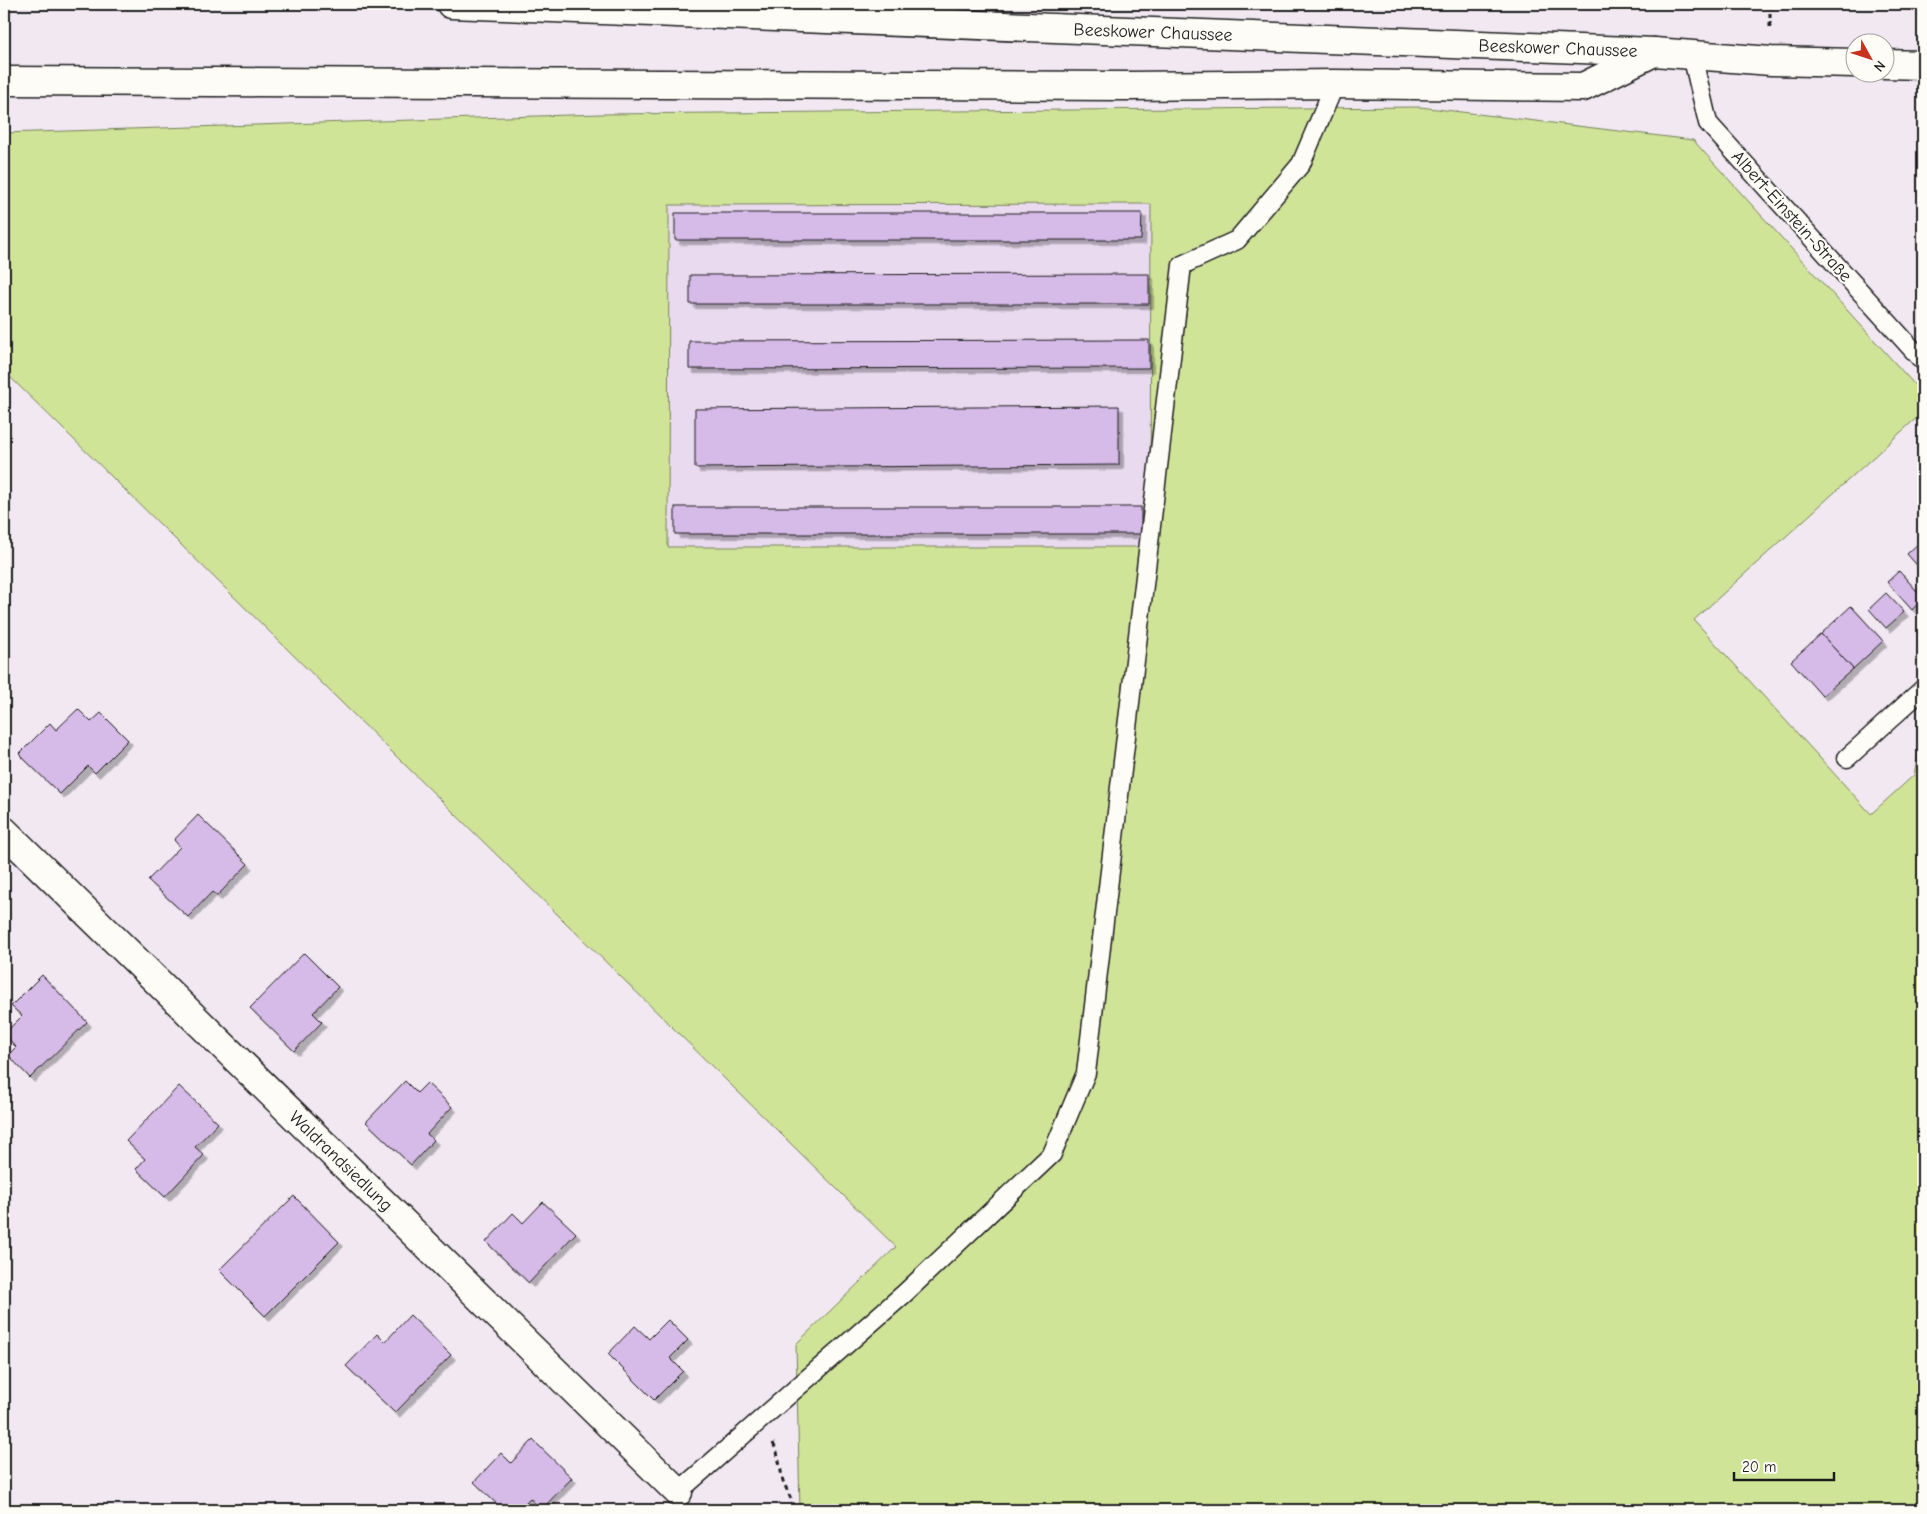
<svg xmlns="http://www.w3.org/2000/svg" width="1927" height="1514" font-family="'Comic Neue',sans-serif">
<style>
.built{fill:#e9daef}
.green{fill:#d0e498;stroke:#76805a;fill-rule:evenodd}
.building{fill:#d6bae8;stroke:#1c1c1c;filter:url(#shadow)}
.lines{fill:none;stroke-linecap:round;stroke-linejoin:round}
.lane-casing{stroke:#1c1c1c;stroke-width:21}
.street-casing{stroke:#1c1c1c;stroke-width:31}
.path{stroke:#1c1c1c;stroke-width:3;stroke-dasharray:5 4;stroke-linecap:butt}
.lane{stroke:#fdfcf7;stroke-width:18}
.street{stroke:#fdfcf7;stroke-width:28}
.labels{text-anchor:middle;stroke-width:4.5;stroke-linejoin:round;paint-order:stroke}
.street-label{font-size:18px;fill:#1c1c1c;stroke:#fdfcf7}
</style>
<defs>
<filter id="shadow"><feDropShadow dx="4.5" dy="4.5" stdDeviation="0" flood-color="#0004"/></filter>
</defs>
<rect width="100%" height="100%" fill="#f1e8f2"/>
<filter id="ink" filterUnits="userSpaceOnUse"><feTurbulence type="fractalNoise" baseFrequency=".02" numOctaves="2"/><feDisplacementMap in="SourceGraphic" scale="10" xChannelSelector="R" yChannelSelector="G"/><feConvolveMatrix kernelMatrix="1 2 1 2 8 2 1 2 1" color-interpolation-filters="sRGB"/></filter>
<g filter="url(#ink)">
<path class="built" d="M1151 204 1150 547 668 548 669 205Z"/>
<path class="green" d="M1420 107 1693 140 1923 394V412L1694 620 1871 814 1914 775 1923 731V1510H800L796 1344 896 1247 4 371V133L601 114ZM1151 204 1150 547H668L669 205Z"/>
<g class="building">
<path d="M675 213H1142L1141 240H675Z"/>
<path d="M1149 274V304H690V275Z"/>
<path d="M1149 340V368L689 369V341Z"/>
<path d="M1119 406V465L695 468V409Z"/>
<rect x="675" y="507" width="466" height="27"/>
<path d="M1923 539V572L1907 554Z"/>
<path d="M1899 571 1923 598 1912 610 1887 582Z"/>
<path d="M1886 593 1904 612 1886 628 1869 609Z"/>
<path d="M1851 606 1883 641 1853 669 1821 634Z"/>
<path d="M1821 634 1853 669 1822 696 1791 661Z"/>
<path d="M78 709 91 722 101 713 128 740 95 773 88 766 60 794 19 754 50 723 56 730Z"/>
<path d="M198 815 248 864 217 896 212 892 188 917 148 880 180 847 174 840Z"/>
<path d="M304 953 338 987 313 1013 322 1022 294 1051 250 1008Z"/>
<path d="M42 975 87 1022 30 1078 8 1055 16 1047 4 1034 22 1016 11 1006Z"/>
<path d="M405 1081 417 1093 427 1083 452 1107 427 1134 434 1140 411 1165 366 1122Z"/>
<path d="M179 1086 218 1123 195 1147 204 1155 165 1197 136 1169 145 1159 126 1141Z"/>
<path d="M294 1196 339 1242 265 1316 219 1270Z"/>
<path d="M543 1202 576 1233 529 1283 486 1242 513 1213 523 1223Z"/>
<path d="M410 1315 451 1355 395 1413 346 1366 377 1334 385 1342Z"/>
<path d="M668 1320 688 1340 670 1358 683 1371 654 1400 608 1354 635 1326 649 1339Z"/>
<path d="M533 1440 572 1478 541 1510 530 1498 518 1510H503L474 1482 501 1453 511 1463Z"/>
</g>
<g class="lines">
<g class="lane-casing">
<g id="lane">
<path d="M1692 55 1708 123 1923 361"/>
<path d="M1847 758 1923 689"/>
<path d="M678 1492 905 1293 1052 1154 1086 1073 1182 265 1237 240 1301 164 1335 84"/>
</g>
</g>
<g class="street-casing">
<g id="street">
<path d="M451 4 1654 52 1771 61 1854 63"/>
<path d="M1884 64 1923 65"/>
<path d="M4 81 1128 86 1335 84 1583 87 1654 52"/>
<path d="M4 831 678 1492"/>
</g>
</g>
<g class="path">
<path d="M1770 4V31"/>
<path d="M773 1443 777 1452 783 1481 796 1510"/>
</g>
<use href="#lane" class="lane"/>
<use href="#street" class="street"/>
</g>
</g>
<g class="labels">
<g class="street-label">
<text transform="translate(1153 32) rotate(2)" y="6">Beeskower Chaussee</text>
<text transform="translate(1558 48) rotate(2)" y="6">Beeskower Chaussee</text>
<text transform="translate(1792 216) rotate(48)" y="6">Albert-Einstein-Straße</text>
<text transform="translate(341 1161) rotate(44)" y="6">Waldrandsiedlung</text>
</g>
</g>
<rect width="1927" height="1514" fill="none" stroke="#fdfcf7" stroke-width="20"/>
<rect x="10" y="10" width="1907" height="1494" fill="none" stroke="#1c1c1c" stroke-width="2" filter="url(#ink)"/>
<g transform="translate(1870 58) rotate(130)"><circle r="24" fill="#fdfcf7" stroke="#a3a29f"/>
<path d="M0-4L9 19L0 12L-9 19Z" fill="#c8321e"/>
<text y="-8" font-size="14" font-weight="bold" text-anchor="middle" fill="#1c1c1c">N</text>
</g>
<path d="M1734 1472v8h100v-8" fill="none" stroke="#1c1c1c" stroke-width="2.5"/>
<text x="1742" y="1472" font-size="15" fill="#1c1c1c" stroke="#fdfcf7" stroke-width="4" paint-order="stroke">20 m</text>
</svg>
